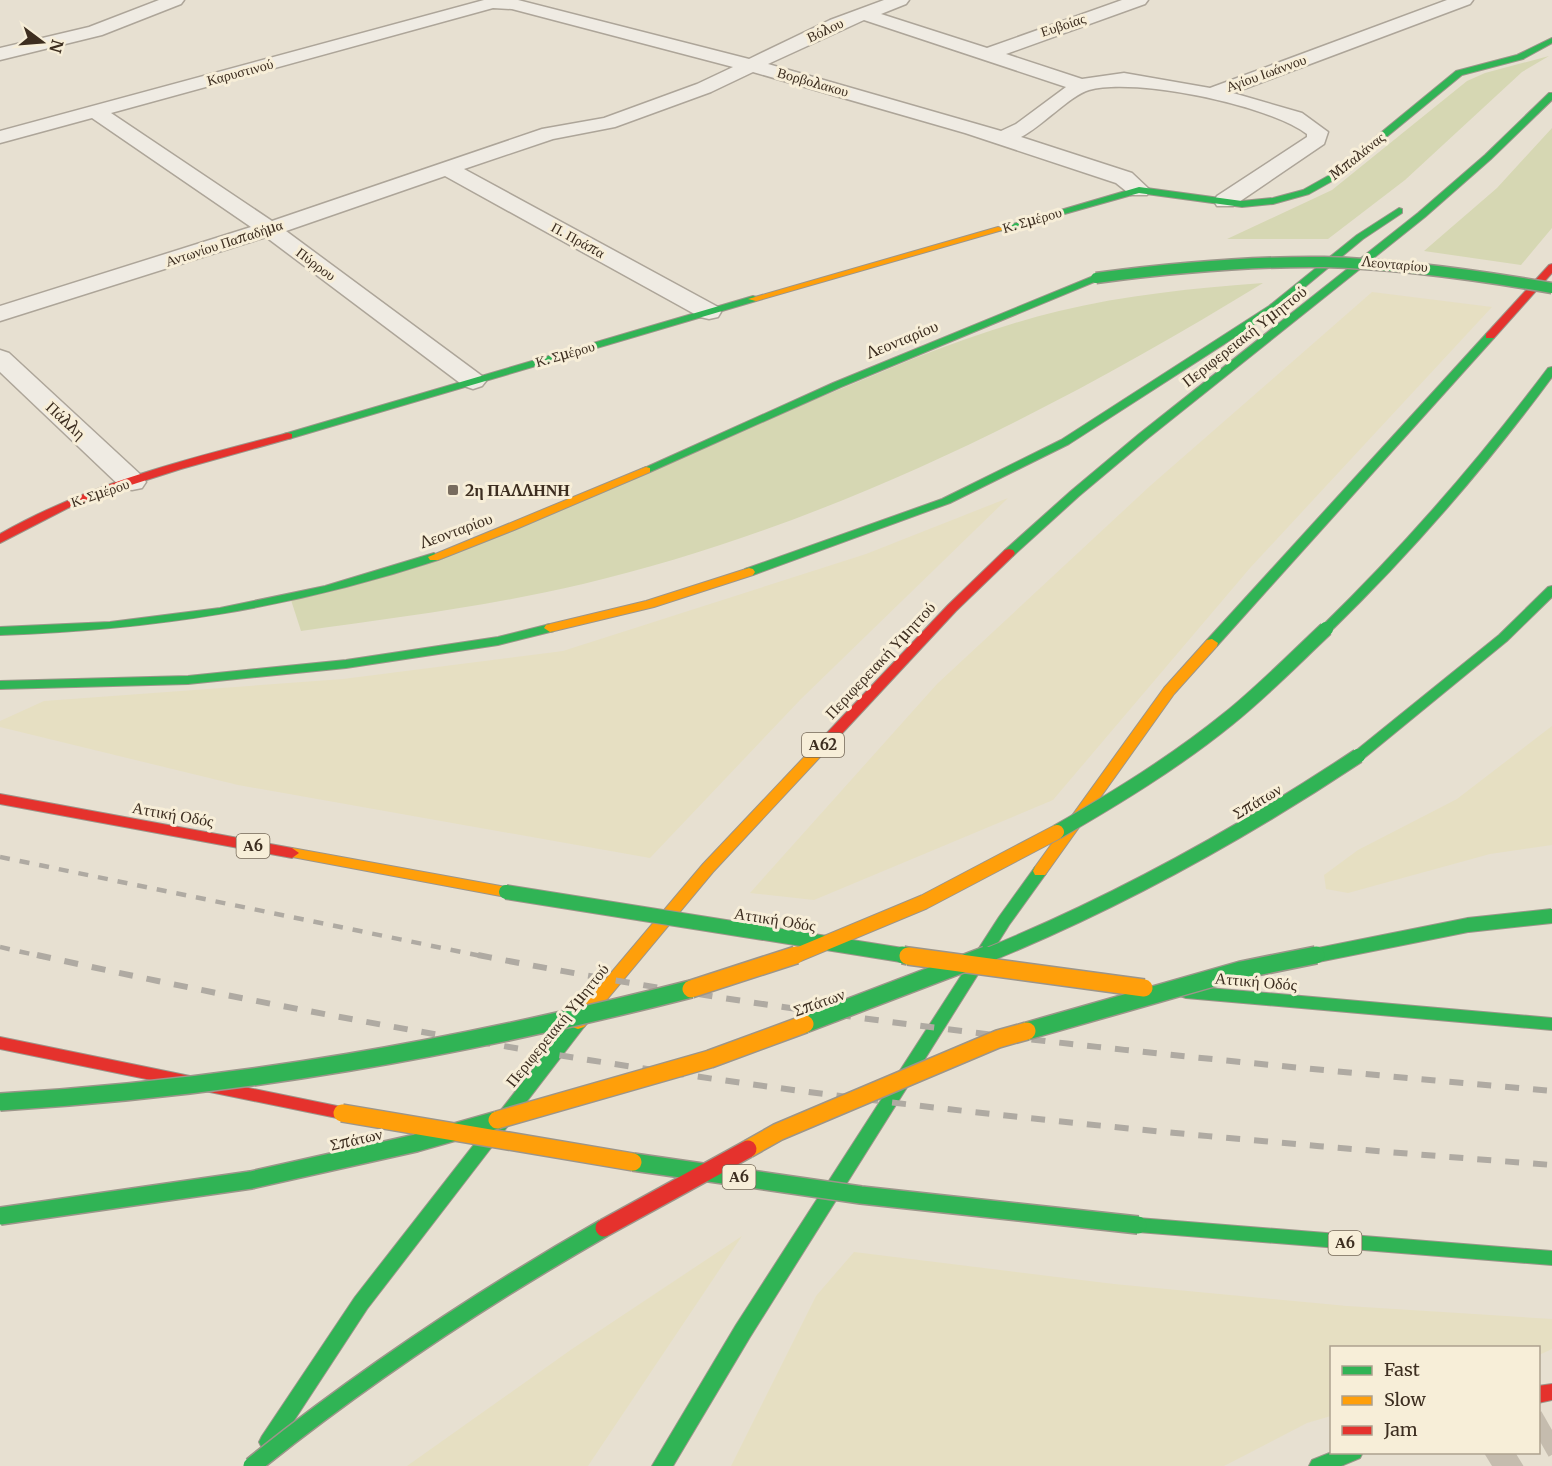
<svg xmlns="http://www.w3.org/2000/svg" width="1552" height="1466" font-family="Merriweather,serif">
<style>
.farmland{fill:#e6dfc2}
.green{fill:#d6d7b3}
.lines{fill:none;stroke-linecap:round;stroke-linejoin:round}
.secondary-tunnel{stroke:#c5bcae;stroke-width:43;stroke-dasharray:43 21;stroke-linecap:butt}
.street-casing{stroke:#ada599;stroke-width:3}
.fast-casing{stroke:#9c958a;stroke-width:2}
.slow-casing{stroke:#9c958a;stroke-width:2}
.jam-casing{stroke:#9c958a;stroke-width:2}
.street{fill:#efebe3;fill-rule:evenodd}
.fast{fill:#30b455;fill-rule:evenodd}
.slow{fill:#ff9f0a;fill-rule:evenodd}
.jam{fill:#e5322d;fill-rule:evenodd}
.rail-far1{stroke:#afaaa2;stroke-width:4.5;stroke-dasharray:10 10;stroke-linecap:butt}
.rail{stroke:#afaaa2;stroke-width:6;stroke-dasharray:14 14;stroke-linecap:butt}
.fast-bridge-far2-casing{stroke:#9c958a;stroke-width:13;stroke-linecap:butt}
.fast-bridge-far1-casing{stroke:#9c958a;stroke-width:16;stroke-linecap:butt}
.fast-bridge-casing{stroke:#9c958a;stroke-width:20;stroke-linecap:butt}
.slow-bridge-far1-casing{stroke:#9c958a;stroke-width:16;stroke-linecap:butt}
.slow-bridge-casing{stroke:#9c958a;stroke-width:20;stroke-linecap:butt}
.jam-bridge-casing{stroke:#9c958a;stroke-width:20;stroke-linecap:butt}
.fast-bridge-far2{stroke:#30b455;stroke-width:10}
.fast-bridge-far1{stroke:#30b455;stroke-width:14}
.fast-bridge{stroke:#30b455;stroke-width:17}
.slow-bridge-far1{stroke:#ff9f0a;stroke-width:14}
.slow-bridge{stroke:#ff9f0a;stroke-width:17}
.jam-bridge{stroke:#e5322d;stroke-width:17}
.poi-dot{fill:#786c5e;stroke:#f7eed8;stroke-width:2}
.labels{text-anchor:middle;stroke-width:6;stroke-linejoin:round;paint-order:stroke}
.far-street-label{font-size:14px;fill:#3d2e20;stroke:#f7eed8}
.shield{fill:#f7eed8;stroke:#756857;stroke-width:1.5}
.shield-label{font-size:15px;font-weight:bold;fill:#3d2e20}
.street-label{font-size:16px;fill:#3d2e20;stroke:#f7eed8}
.poi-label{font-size:16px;font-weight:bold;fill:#3d2e20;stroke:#f7eed8;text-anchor:start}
</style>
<rect width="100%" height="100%" fill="#e7e0d1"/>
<g class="farmland">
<path d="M1372 292 1492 307 1250 568 1053 800 814 900 750 893 937 684 1150 486Z"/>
<path d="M1008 498 801 699 650 858 238 785 0 727V721L44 701 343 679 563 651 866 554Z"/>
<path d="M1552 726V845L1490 854 1348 893 1326 889 1324 875 1358 850 1457 799Z"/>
<path d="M742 1236 588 1466H407L572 1349Z"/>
<path d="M854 1252 1114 1284 1347 1306 1552 1319V1349L1539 1355 1538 1348H1332L1331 1416 1307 1423 1224 1466H731L816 1296Z"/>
</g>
<g class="green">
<path d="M1549 56 1522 72 1405 180 1328 239H1227L1332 190 1467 81 1485 73Z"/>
<path d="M1552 128V228L1521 265 1424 251 1497 188Z"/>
<path d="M1263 283C1051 413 826 526 583 584 490 606 395 618 301 631L291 600 397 573 915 358C962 340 1009 323 1059 311 1125 295 1195 288 1263 283Z"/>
</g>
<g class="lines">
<g class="secondary-tunnel">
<path d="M1538 1438 1552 1430"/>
<path d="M1492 1466 1515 1452"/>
</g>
<g class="street-casing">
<g id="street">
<path d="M159 0H184L181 4 102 35 0 60V48L89 27Z"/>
<path d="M484 0H518L749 59 830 20 884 0H909L906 4 881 14 987 48 1122 0H1148L1145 4 1006 54 1082 79 1124 73 1210 88 1447 0H1473L1470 4 1233 93 1302 113 1328 132 1324 144 1233 206H1217L1214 201 1217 196 1307 137V134C1269 105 1135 77 1089 90 1071 95 1041 127 1021 137L1132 173 1150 190 1147 195H1131L1116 183 965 133 753 72 711 92 615 127 553 139 464 169 718 307 721 312 718 317 709 319 700 317 445 176 286 231 482 376 486 381 482 386 473 389 464 386 266 237 0 321V306L251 227 92 118 0 143V131ZM493 8 512 9 733 67 697 84 604 118 542 129 272 221 111 113ZM864 20 1066 87 1016 124 1001 131 768 64Z"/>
<path d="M0 350 9 353 142 476 146 482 142 488 132 490 122 488 0 372Z"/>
</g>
</g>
<g class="fast-casing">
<g id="fast">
<path d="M1552 38V43L1523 59 1462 75 1334 180 1309 194 1273 204 1242 207 1139 193 1004 231 996 229 1139 187 1242 201 1273 198 1303 190 1328 176 1456 71 1517 55Z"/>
<path d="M1549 93H1552V100L1491 159 1425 217 1147 439 1079 496 1013 556H1005L1003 553 1005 550 1071 491 1139 434 1418 213 1485 155Z"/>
<path d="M1399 208 1402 209V213L1363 239 1277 310 1069 444 950 503 753 575H745L743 572 745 569 942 499 1061 440 1269 306 1357 235Z"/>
<path d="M1096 275 1101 278 1099 280 841 387 650 472H642L640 470 833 383Z"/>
<path d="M753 296 756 297V301L292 438 288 439 282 436 284 434Z"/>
<path d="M1490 333 1494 334V338L1217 646H1207L1206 643 1207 640 1486 334Z"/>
<path d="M1552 367V377C1485 468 1411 553 1330 632H1322L1320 629 1322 626C1404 546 1479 460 1548 368Z"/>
<path d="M434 553 440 557 438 560C291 608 154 630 0 635V627L110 622 220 608 325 586Z"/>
<path d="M1552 586V597L1507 641 1363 759H1353L1351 756 1353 753 1499 635 1548 587Z"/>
<path d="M550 624 554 625 556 628 554 631 498 645 346 668 188 684 0 689V681L188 676 346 660 498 637Z"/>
<path d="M1040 866 1045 867 1047 871 1045 875 1009 925 750 1337 673 1466H652L736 1325 999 917 1035 867Z"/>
<path d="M1186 986 1552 1018V1030L1186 998 1180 996 1178 992 1180 988Z"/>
<path d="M578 1017 584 1019 586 1023 584 1027 367 1309 276 1448 269 1451 262 1448 259 1442 262 1436 355 1297 572 1019Z"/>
<path d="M1138 1218 1552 1251V1265L1138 1232 1132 1230 1129 1225 1132 1220Z"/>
<path d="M1332 1452H1363L1360 1458 1341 1466H1309L1312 1460Z"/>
</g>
</g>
<g class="slow-casing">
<g id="slow">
<path d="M998 227 1006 229 756 301 748 299Z"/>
<path d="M646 467 650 468V472L514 530 438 560H430L428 557Z"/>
<path d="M749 568 753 569 755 572 753 575 654 607 550 632 544 628 546 625 646 601Z"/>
<path d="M1212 639 1218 643 1217 646 1174 694 1045 875H1035L1033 871 1035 867 1164 688 1207 640Z"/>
<path d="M830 734 835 735 837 738 835 741 713 872 584 1027 578 1029 572 1027 570 1023 572 1019 703 864 825 735Z"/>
<path d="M292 848 506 887 511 888 513 892 511 896 506 897 287 856 285 853Z"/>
</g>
</g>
<g class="jam-casing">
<g id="jam">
<path d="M1552 264V273L1494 338H1486V334L1549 265Z"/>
<path d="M288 433 292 434V438L181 469 106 493 70 507 0 543V534C89 483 190 458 288 433Z"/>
<path d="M1009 549 1013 550 1015 553 1013 556 956 611 835 741H825L823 738 825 735 948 605 1005 550Z"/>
<path d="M0 794 292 848 299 853 292 858 0 804Z"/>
<path d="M0 1037 342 1107 348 1108 350 1113 348 1118 342 1119 0 1049Z"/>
<path d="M1552 1384V1400L1538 1403V1386Z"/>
</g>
</g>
<use href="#street" class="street"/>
<use href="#fast" class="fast"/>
<use href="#slow" class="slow"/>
<use href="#jam" class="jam"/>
<g class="rail-far1">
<path d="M0 857 486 957"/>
<path d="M0 947 44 957"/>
</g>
<g class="rail">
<path d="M37 955C280 1009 525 1053 771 1087 1031 1122 1291 1145 1552 1165"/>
<path d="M478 955C832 1025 1193 1059 1552 1091"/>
</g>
<g class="fast-bridge-far2-casing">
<path id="fast-bridge-far2" d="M1096 278C1172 268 1248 261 1324 262 1401 264 1477 275 1552 288"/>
</g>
<g class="fast-bridge-far1-casing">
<g id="fast-bridge-far1">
<path d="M1057 832C1116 798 1175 762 1228 719 1263 691 1294 659 1326 629"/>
<path d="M506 892 908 956"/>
<path d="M983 957C1116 903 1239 835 1358 756"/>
<path d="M1308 957 1468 925 1552 916"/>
</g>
</g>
<g class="fast-bridge-casing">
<g id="fast-bridge">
<path d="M903 955 908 956"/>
<path d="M805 1024 986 955"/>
<path d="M1027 1031 1241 970 1316 955"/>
<path d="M0 1102C238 1088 460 1048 691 989"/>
<path d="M633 1162 861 1195 1138 1225"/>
<path d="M0 1216 251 1180 416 1143 497 1120"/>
<path d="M252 1466C363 1377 480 1299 604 1228"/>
</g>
</g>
<g class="slow-bridge-far1-casing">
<g id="slow-bridge-far1">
<path d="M908 956 913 957"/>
<path d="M792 957 924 902 1057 832"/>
</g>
</g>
<g class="slow-bridge-casing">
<g id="slow-bridge">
<path d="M908 956 1144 988"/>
<path d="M691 989 796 955"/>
<path d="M342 1113 633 1162"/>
<path d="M497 1120 710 1059 805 1024"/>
<path d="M748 1149 778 1132 998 1039 1027 1031"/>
</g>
</g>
<g class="jam-bridge-casing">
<path id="jam-bridge" d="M604 1228 748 1149"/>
</g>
<use href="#fast-bridge-far2" class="fast-bridge-far2"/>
<use href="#fast-bridge-far1" class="fast-bridge-far1"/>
<use href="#fast-bridge" class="fast-bridge"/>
<use href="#slow-bridge-far1" class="slow-bridge-far1"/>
<use href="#slow-bridge" class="slow-bridge"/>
<use href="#jam-bridge" class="jam-bridge"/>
</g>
<rect class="poi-dot" x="447" y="484" width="12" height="12" rx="3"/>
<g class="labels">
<g class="far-street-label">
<text transform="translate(1063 25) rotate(-18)" y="5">Ευβοίας</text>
<text transform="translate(825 30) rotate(-25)" y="5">Βόλου</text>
<text transform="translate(240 72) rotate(-15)" y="5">Καρυστινού</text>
<text transform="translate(1266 73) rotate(-20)" y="5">Αγίου Ιωάννου</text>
<text transform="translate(813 82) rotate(16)" y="5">Βορβολακου</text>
<text transform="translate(1357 156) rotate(-39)" y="5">Μπαλάνας</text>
<text transform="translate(1032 220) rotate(-16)" y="5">Κ. Σμέρου</text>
<text transform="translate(578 240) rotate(29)" y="5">Π. Πράπα</text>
<text transform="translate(224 243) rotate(-18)" y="5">Αντωνίου Παπαδήμα</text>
<text transform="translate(316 264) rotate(37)" y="5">Πύρρου</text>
<text transform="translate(1395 264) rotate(5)" y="5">Λεονταρίου</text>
<text transform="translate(565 354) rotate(-16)" y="5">Κ. Σμέρου</text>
<text transform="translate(100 493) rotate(-19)" y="5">Κ. Σμέρου</text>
</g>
<g class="shield">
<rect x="802" y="733" width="42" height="24" rx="4.5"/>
<rect x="236.5" y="834" width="33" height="24" rx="4.5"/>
<rect x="722.5" y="1165" width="33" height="24" rx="4.5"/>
<rect x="1328.5" y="1231" width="33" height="24" rx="4.5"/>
</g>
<g class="shield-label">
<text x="823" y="750">Α62</text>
<text x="253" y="851">Α6</text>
<text x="739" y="1182">Α6</text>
<text x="1345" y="1248">Α6</text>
</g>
<g class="street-label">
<text transform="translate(1244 336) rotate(-38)" y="6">Περιφερειακή Υμηττού</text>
<text transform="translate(902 339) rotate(-22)" y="6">Λεονταρίου</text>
<text transform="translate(66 420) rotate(43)" y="6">Πάλλη</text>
<text transform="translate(456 530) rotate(-20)" y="6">Λεονταρίου</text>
<text transform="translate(880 660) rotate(-47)" y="6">Περιφερειακή Υμηττού</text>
<text transform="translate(1257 801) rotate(-31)" y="6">Σπάτων</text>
<text transform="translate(173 814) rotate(10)" y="6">Αττική Οδός</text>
<text transform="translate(775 919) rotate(9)" y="6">Αττική Οδός</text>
<text transform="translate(1256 981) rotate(5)" y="6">Αττική Οδός</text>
<text transform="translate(819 1002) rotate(-20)" y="6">Σπάτων</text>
<text transform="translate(557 1025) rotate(-51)" y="6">Περιφερειακή Υμηττού</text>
<text transform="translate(356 1139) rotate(-13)" y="6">Σπάτων</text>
</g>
<g class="poi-label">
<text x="465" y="496">2η ΠΑΛΛΗΝΗ</text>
</g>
</g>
<rect x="1330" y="1346" width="210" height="108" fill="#f7eed8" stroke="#ada18e" stroke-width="1.5"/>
<rect x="1342" y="1366" width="30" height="9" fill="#30b455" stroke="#ada18e" stroke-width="1.5"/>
<text x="1384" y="1376" font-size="18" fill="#3d2e20">Fast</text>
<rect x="1342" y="1396" width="30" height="9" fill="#ff9f0a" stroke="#ada18e" stroke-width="1.5"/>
<text x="1384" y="1406" font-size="18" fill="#3d2e20">Slow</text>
<rect x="1342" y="1426" width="30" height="9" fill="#e5322d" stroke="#ada18e" stroke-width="1.5"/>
<text x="1384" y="1436" font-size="18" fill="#3d2e20">Jam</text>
<g transform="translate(42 42) rotate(106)" stroke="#f7eed8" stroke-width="4.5" paint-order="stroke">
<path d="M0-4.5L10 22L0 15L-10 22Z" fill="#3d2e20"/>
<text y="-9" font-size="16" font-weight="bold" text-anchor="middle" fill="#3d2e20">N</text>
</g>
</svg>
